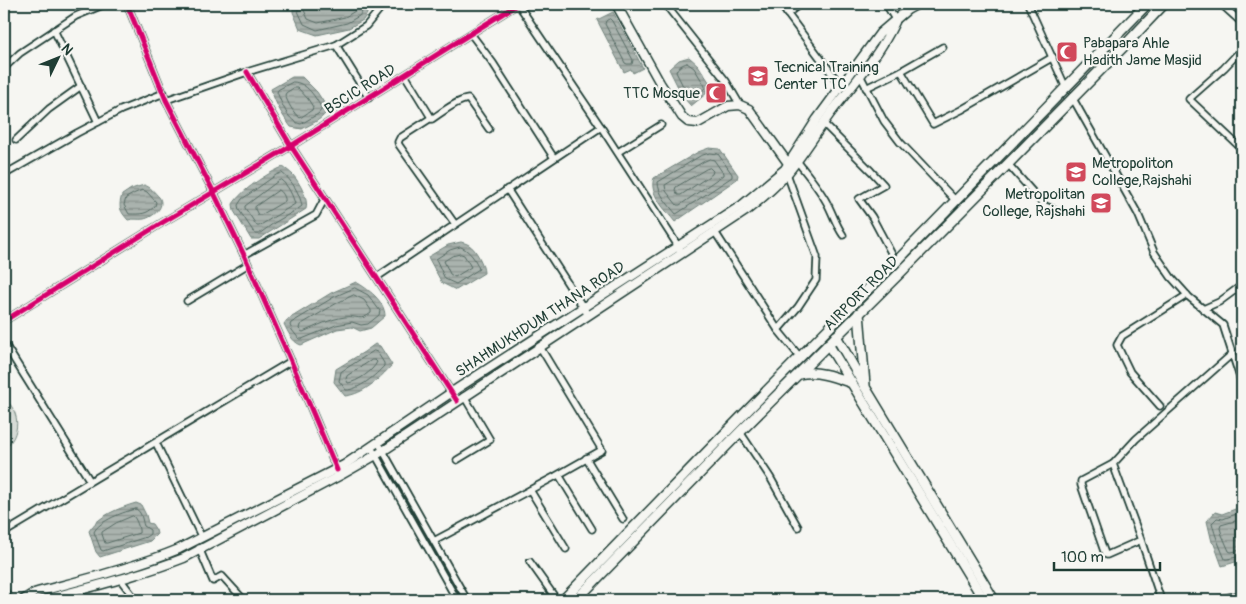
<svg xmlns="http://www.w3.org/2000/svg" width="1246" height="604" font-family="Pangolin,sans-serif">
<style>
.grass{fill:url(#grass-tufts);stroke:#7a8c85}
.water{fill:url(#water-rules);stroke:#72847d}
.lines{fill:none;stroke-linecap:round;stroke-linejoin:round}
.shore{stroke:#576c65;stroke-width:1}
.street-casing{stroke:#1f3d34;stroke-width:9}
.secondary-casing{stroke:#1f3d34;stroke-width:11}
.primary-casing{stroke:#1f3d34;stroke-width:12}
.street{stroke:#f6f6f2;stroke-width:5.5}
.secondary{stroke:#f6f6f2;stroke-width:8}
.primary{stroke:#f6f6f2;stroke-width:9}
.cycleway-casing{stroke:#f6f6f2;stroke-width:8}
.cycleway{stroke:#d6006c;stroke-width:5}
.labels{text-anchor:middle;stroke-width:4.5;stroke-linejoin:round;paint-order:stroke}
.poi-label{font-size:15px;fill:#1f3d34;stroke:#f6f6f2;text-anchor:start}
.street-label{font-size:15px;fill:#1f3d34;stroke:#f6f6f2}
</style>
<defs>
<pattern id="grass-tufts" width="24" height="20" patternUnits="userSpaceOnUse" patternTransform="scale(1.25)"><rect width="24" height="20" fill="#d6dbd6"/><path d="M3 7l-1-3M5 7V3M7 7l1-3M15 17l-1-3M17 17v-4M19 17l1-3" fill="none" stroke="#b7bdb8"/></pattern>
<pattern id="water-rules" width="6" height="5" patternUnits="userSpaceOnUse" patternTransform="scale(1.25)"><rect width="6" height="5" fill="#aab3ae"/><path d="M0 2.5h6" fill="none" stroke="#8a938e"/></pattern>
</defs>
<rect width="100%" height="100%" fill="#f6f6f2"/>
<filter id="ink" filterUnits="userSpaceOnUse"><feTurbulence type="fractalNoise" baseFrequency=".02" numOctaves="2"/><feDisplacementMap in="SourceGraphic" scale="10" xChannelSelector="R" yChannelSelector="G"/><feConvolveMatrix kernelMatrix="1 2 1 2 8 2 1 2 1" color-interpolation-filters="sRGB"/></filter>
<g filter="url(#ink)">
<path class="grass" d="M4 398C21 412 21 435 4 449Z"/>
<g class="water">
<path d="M293 4H366L367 14 363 20 349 28 317 35 300 29 293 12Z"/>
<path d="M613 12 643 68 633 73 631 69 624 72 597 20Z"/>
<path d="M689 57 698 65 713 88 691 106 683 97 669 69 679 60Z"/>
<path d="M292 77H302L317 92 328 109C324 119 311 124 302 129L291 127C282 115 275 103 271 89Z"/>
<path d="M709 148 720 149 738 175 737 179 675 222C666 210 648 194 654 178L698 152Z"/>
<path d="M283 167C286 169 290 172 293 175 299 182 309 199 306 209L259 239H251L234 211 233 204C241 191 267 173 283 167Z"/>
<path d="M144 185C151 187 154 192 159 197 166 207 153 217 144 219 138 220 134 218 128 220 120 211 118 207 122 195L131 189Z"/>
<path d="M461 242C464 243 466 243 469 245 476 249 484 265 484 273L456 290 442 283 428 257 448 245Z"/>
<path d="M356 282C368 289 385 301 385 316L371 328 360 331 352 327 337 329 301 345C292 342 288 332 284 324L287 320 331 293Z"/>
<path d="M375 344 380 346 392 365C379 379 364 394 345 396L334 382 336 369 364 352Z"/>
<path d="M136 503 141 505 146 515 148 523 152 524 156 530 157 534 150 541 100 557 96 552 89 531C98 516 119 508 136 503Z"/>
<path d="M1238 508 1242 513V560L1222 566 1214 544 1212 542 1207 521 1215 512 1222 514Z"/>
</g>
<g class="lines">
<g class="shore">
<path d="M298 4V11L304 24 317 30 347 23 359 16 362 12V4"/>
<path d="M304 4V10L308 19 318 23 345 17 355 11V4"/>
<path d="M610 19 612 21 633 60 632 64H627L625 63 605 24 606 21Z"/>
<path d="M687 63 694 68 705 86V88L693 98 687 94 676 72C677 67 683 64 687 63Z"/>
<path d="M293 82C307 82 316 98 322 109L318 114 301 124C288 122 282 104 277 92L278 90Z"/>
<path d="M294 88H298L308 99 313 107 312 110 300 118C293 113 288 103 285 95L286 93Z"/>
<path d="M710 153 718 154 732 174V177L678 213 676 214C668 204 658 194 658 182L700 156Z"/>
<path d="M710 159 714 160 723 173V175L680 205H677L666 191 665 185 703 162Z"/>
<path d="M710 168 713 171 712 174 681 195H678L675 190 676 187 706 169Z"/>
<path d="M282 173C292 180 300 194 302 206L298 209 274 223 259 234H255L239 210 238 205 242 199 276 175Z"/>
<path d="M281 180C288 185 293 196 295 204L259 226H257L245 208V206L278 181Z"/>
<path d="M143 190 147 192 156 202 155 206C146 215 141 214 129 214L124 205 126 198 133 194Z"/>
<path d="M279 190C282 191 286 198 285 201L261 215H258L255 209V207Z"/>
<path d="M461 247C470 251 476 260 479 269L456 284 445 279 436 259 450 250Z"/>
<path d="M461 254 464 255 471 267 455 277 450 274 444 261 452 256Z"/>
<path d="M355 288 368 295 380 311 379 315 368 324 361 325 352 322 336 325 302 339H299L292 330 290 325 291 323 334 297Z"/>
<path d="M354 295 364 300 371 310V313C360 322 358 315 345 317 330 319 317 326 303 332L301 331 299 329 300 325 337 303Z"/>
<path d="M374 351 377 352 384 363V366C376 375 359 390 346 390L339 381 341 372Z"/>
<path d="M372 360H375L377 362C373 371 357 382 348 383L346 379 347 376Z"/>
<path d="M136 509C142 512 142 520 144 526L150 530V534L146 537 103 551 101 550 94 532C99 521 125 511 136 509Z"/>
<path d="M133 516C136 518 140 529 139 533L107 543H105L102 534V532L116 523Z"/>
<path d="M1242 516 1236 514 1223 519 1217 518 1212 523C1215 536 1220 547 1225 559H1227L1242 556"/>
<path d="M1242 522 1235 521 1221 525 1220 528 1222 535 1229 551 1231 552 1242 550"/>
</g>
<g class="street-casing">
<g id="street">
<path d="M127 4 166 100 213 191 244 255 291 361 337 470"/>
<path d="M518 4 601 127 680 249"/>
<path d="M665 4 726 81 740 105"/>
<path d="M780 4 841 86"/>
<path d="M886 4 896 21"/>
<path d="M1028 4 1066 88"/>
<path d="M1221 4 1242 23"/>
<path d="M787 14 800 4"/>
<path d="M54 30 98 122"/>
<path d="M471 34 493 63 554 158"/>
<path d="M336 45 369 98"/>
<path d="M1242 49 1224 68 1189 99 1242 149"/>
<path d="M4 68 20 53 76 16 105 4"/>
<path d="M901 71 933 124 961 110 1053 57"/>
<path d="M247 72 291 146 457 401"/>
<path d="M405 75 432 119C441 113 457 100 468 99L489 129"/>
<path d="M860 75 884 121 900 142 956 201"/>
<path d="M866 88 901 71 943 47"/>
<path d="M1072 97 1138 214 1154 252 1171 277 1189 297 1223 325 1242 384"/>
<path d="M166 100 247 72 336 45 366 26 384 4"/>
<path d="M431 118 400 138 398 142 399 145 455 224"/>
<path d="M823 123 871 171 884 185 859 199 872 217 896 262"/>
<path d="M16 140 49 109 81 86"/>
<path d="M618 152 661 125"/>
<path d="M797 161C807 174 819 188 827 203 833 214 836 225 843 235"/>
<path d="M1008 164 1045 206 1053 209"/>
<path d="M4 165 7 173 77 133 121 110 164 93"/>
<path d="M786 171 817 257 816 280 798 307 778 330 800 357"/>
<path d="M507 189 588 315"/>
<path d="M715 232 778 330"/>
<path d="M244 255 316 215 325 198"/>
<path d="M377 277 601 127"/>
<path d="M187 301 247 265"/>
<path d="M1203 309 1219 302 1242 285"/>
<path d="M4 321 160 224 291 146 518 4"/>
<path d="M4 343 90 481"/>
<path d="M1160 406 1130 372 1117 345 1122 336 1187 295"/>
<path d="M740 432 770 477 798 527"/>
<path d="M378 442 467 600"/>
<path d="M156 443 202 538"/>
<path d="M371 447 457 600"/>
<path d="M586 458 623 519"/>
<path d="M457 460 490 440 464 396"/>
<path d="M1113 464 1136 439 1232 354"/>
<path d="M559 475 592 529"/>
<path d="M530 490 566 549"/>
<path d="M4 533 291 361"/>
<path d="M1141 540 1107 555 1105 554 1081 485V481L1113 464 1141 540 1161 600"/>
<path d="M434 541 556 476 602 450 540 347"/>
<path d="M199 548 213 581 222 576 244 600"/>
<path d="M530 562 557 600"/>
<path d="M120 579 136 600"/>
<path d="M4 589 9 600"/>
<path d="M1213 600 1242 595"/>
</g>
</g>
<g class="secondary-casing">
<g id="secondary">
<path d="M616 4 660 83 682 117 688 122 698 123 728 106 740 105 749 109 790 166"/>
<path d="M23 600 34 593C82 580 133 568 179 549L344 465 458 388 742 205 785 169 817 119 880 33 907 10 918 4"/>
<path d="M43 600C90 587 138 576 184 558L341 475 383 451 746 211C760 200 774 188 786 175 803 155 817 131 833 110 855 82 880 54 895 22"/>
</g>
</g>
<g class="primary-casing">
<g id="primary">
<path d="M859 313 865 385"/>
<path d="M836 336 865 387 994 600"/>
<path d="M828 344 984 600"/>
<path d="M799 374C818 370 835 377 852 383"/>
<path d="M563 600C674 487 782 372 896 262L1147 4"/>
<path d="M576 600 740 432 901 272 1005 167 1128 42 1164 4"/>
</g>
</g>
<use href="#street" class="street"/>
<use href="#secondary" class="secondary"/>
<use href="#primary" class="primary"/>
<g class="cycleway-casing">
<g id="cycleway">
<path d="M127 4 166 100 213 191 244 255 291 361 337 470"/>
<path d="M247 72 291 146 457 401"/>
<path d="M4 321 160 224 291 146 518 4"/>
</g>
</g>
<use href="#cycleway" class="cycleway"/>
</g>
</g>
<defs>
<g id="mosque-square" transform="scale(1.125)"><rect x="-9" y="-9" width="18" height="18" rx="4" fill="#d1495b" stroke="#f6f6f2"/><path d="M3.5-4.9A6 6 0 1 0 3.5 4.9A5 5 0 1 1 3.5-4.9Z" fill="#fff"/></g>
<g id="university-square" transform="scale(1.125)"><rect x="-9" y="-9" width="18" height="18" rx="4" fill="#d1495b" stroke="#f6f6f2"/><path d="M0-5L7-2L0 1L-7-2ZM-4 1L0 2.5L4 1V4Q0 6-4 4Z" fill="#fff"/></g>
</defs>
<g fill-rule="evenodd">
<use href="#mosque-square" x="1067" y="52"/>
<use href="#university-square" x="758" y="76"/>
<use href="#mosque-square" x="716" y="93"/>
<use href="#university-square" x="1076" y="172"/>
<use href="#university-square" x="1101" y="203"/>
</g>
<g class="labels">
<g class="poi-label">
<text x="1083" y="48">Pabapara Ahle<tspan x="1083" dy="17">Hadith Jame Masjid</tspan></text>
<text x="774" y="72">Tecnical Training<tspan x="774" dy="17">Center TTC</tspan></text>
<text x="700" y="98" text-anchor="end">TTC Mosque</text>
<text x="1092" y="168">Metropoliton<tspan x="1092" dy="17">College,Rajshahi</tspan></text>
<text x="1085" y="199" text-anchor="end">Metropolitan<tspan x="1085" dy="17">College, Rajshahi</tspan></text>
</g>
<g class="street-label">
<text transform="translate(360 89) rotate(-32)" y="5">BSCIC ROAD</text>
<text transform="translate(861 293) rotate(-45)" y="5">AIRPORT ROAD</text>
<text transform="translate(540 319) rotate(-33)" y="5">SHAHMUKHDUM THANA ROAD</text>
</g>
</g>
<rect width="1246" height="604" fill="none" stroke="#f6f6f2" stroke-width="20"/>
<rect x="10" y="10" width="1226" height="584" fill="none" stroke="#1f3d34" stroke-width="2" filter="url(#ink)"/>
<g transform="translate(58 58) rotate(47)" stroke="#f6f6f2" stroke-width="4" paint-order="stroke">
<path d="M0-4L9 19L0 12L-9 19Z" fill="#1f3d34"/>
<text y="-8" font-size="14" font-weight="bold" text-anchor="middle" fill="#1f3d34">N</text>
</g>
<path d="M1054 562v8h106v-8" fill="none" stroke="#1f3d34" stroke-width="2.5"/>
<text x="1061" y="562" font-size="15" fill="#1f3d34" stroke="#f6f6f2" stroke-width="4" paint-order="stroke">100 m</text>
</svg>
